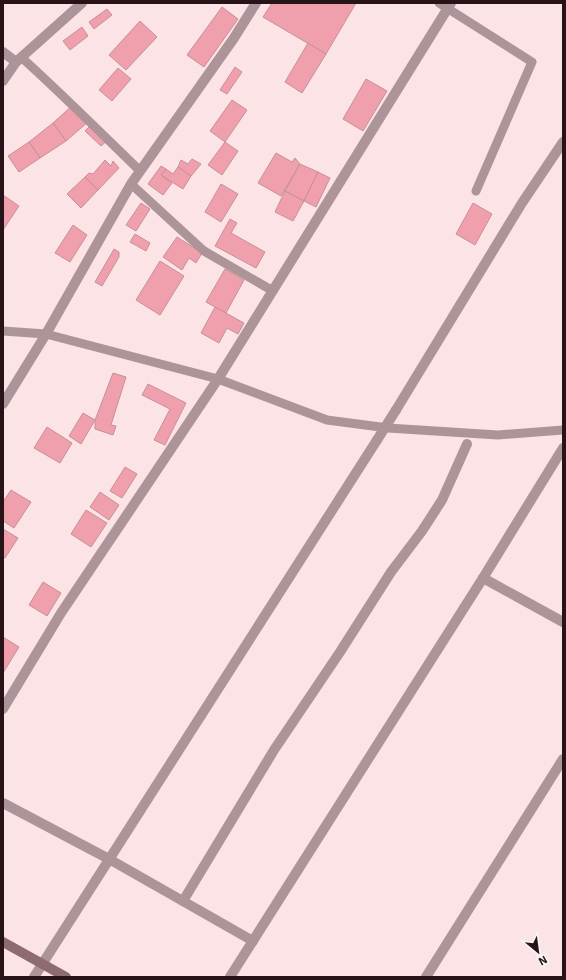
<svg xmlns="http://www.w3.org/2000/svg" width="566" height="980" font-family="'IBM Plex Sans',sans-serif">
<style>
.building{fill:#f0a0ad;stroke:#c69099}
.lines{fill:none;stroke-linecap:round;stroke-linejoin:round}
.service{stroke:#ad9498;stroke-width:9}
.pedestrian{stroke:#ad9498;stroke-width:10}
.minor{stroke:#ad9498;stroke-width:10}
.secondary{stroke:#8e6b70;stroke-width:10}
.minor-bridge{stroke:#ad9498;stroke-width:10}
</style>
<rect width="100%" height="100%" fill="#fbe3e6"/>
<g class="building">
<path d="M272 3H356L326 54 263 17Z"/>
<path d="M222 7 238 19 204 67 187 55Z"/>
<path d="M107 9 112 15 94 29 89 22Z"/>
<path d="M140 21 157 37 126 70 109 55Z"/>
<path d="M82 27 88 36 70 50 63 41Z"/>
<path d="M308 43 326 54 302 93 285 82Z"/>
<path d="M235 67 242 72 227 94 220 90Z"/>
<path d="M118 68 131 79 112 101 99 90Z"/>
<path d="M366 79 387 91 363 131 343 119Z"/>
<path d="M232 100 247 110 225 142 210 131Z"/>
<path d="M73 105 88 122 66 141 53 123Z"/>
<path d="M53 123 66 141 40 158 29 142Z"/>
<path d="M92 124 108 140 101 146 85 131Z"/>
<path d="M29 142 40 158 19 172 8 156Z"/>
<path d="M225 142 238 151 222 175 208 165Z"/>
<path d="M276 153 292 162 295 158 300 164 281 196 258 183Z"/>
<path d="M192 159 201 164 191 176 178 167 181 160 188 164Z"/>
<path d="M105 160 111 166 113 161 119 168 98 190 85 177 89 173 93 174Z"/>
<path d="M300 164 318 172 304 201 285 191Z"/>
<path d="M161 166 166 169 161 175 172 183 163 195 148 184Z"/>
<path d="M178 167 191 176 183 189 161 175 166 169 173 174Z"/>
<path d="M318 172 330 178 316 207 304 201Z"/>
<path d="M85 177 98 190 81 208 67 194Z"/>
<path d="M221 184 238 194 221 222 205 212Z"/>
<path d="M285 191 304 201 293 221 275 212Z"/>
<path d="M3 195 19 206 3 230Z"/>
<path d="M141 203 150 209 136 231 126 225Z"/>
<path d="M473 203 492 214 475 245 456 234Z"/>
<path d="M230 219 237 223 231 233 265 252 256 268 215 246Z"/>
<path d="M73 225 87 235 70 262 55 253Z"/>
<path d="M135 234 150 243 146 251 130 242Z"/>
<path d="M177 237 202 253 196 263 189 258 182 270 163 257Z"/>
<path d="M114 249 119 252V257L102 286 95 282Z"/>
<path d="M160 261 184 276 160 315 136 300Z"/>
<path d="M225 269 244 280 226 313 206 302Z"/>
<path d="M215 307 244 323 238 334 227 328 219 343 201 333Z"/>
<path d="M113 373 126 377 111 425 116 426 113 435 95 429V420Z"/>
<path d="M148 384 186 403 165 445 154 440 170 409 142 395Z"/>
<path d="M83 413 95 420 81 444 69 436Z"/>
<path d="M47 427 72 443 60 463 34 448Z"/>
<path d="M125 467 137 474 122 498 110 491Z"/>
<path d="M11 490 31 502 14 528 3 521V502Z"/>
<path d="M100 492 119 505 109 520 90 507Z"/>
<path d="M86 510 107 523 91 547 71 534Z"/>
<path d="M3 529 18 538 5 558 3 557Z"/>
<path d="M43 582 61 593 47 616 29 605Z"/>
<path d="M3 637 19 647 3 673Z"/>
</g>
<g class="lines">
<g class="service">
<path d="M439 3 532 62 476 191"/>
<path d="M21 57C62 94 100 132 139 170"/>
<path d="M131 184 204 251 273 291"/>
<path d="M3 331 46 334 218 379 327 420 388 428 498 435 563 430"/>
</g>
<g class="pedestrian">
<path d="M3 803 109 859 253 941"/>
<path d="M183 901 274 750 340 652 391 572 422 531 442 500 467 444"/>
</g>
<g class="minor">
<path d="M3 52 16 62"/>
<path d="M3 81 16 62 82 3"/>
<path d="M3 404 46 334 131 184 234 38 256 3"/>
<path d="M396 410 522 203 563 142"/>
<path d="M483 578 563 622"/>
<path d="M3 709 61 613 218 379 451 3"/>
<path d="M34 977 377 440"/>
<path d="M230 977 483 578 563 448"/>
<path d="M426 977 563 759"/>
</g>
<path class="secondary" d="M3 942 66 977"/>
<path class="minor-bridge" d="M377 440 396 410"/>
</g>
<rect width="566" height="980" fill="none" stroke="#281418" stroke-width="8"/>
<g transform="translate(538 952) rotate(151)" stroke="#f7f7f7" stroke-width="3" paint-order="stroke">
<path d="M0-3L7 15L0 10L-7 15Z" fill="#281418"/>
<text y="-6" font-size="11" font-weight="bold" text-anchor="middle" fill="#281418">N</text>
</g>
</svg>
